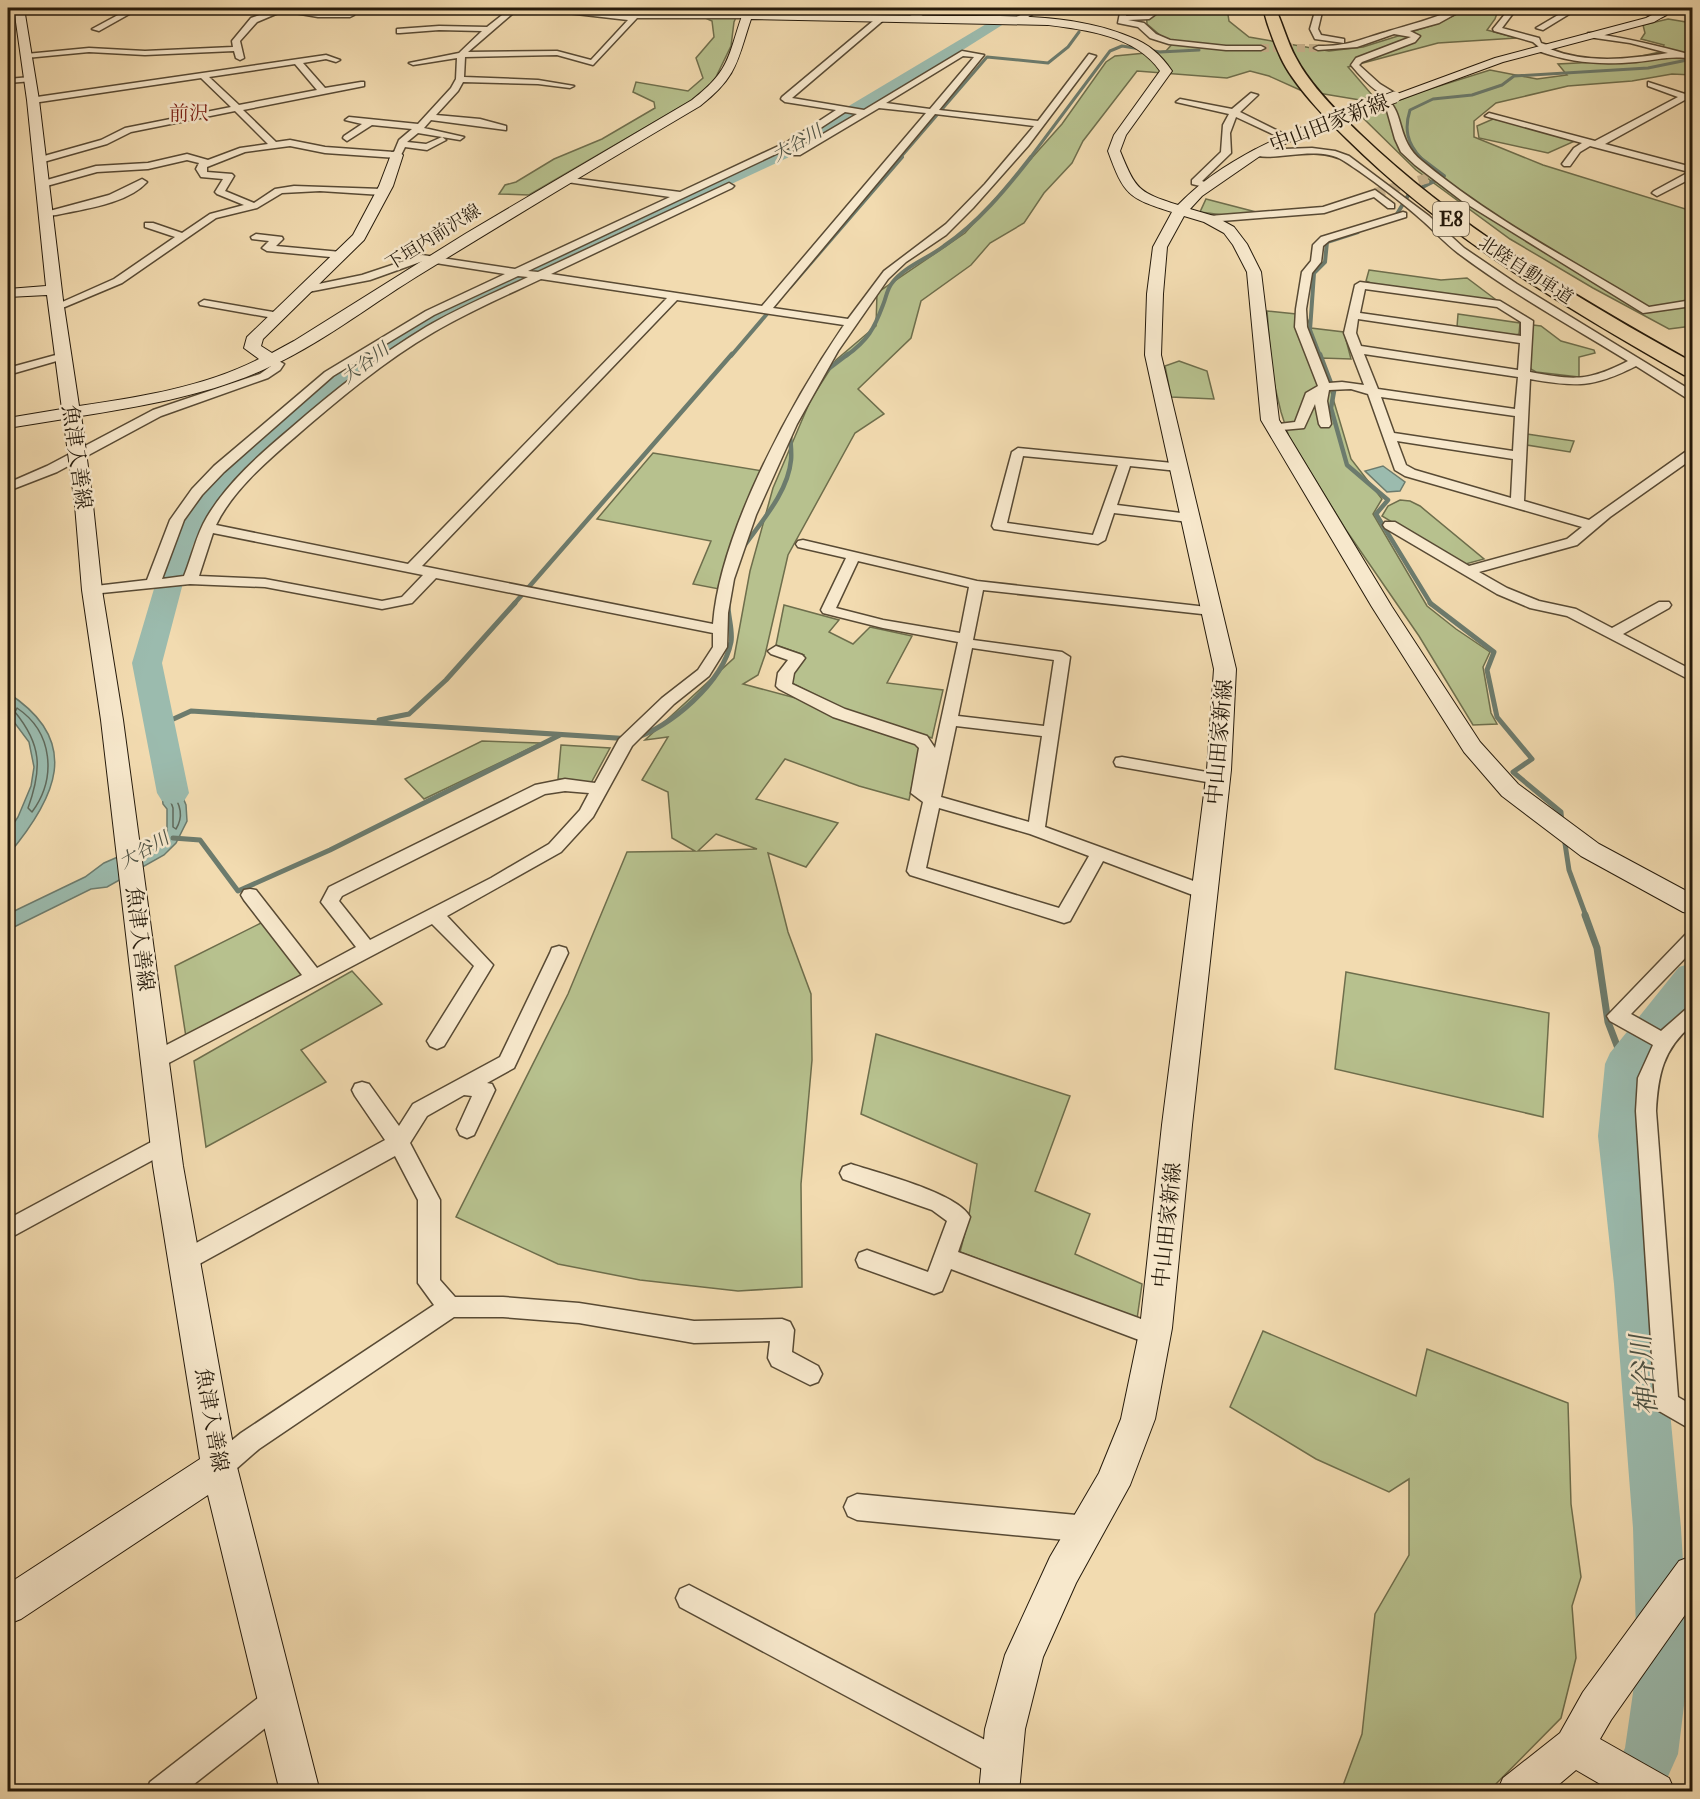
<svg xmlns="http://www.w3.org/2000/svg" width="1700" height="1799" font-family="'IM FELL Double Pica','Noto Serif JP',serif">
<style>
.green{fill:#b7c18e;stroke:#6e6e4c;stroke-width:1.5;fill-rule:evenodd}
.water{fill:#9bbbae;stroke:#6c7b6d;stroke-width:1.5}
.lines{fill:none;stroke-linecap:round;stroke-linejoin:round}
.shore{stroke:#606a5c;stroke-width:1.5}
.stream-far4{stroke:#6c7b6d;stroke-width:3}
.stream-far3{stroke:#6c7b6d;stroke-width:4}
.stream-far2{stroke:#6c7b6d;stroke-width:4.5}
.stream-far1{stroke:#6c7b6d;stroke-width:5}
.stream{stroke:#6c7b6d;stroke-width:7}
.river{fill:#9bbbae;fill-rule:evenodd}
.street-tunnel-far1{stroke:#c9b48f;stroke-width:8;stroke-dasharray:8 4;stroke-linecap:butt}
.street-tunnel{stroke:#c9b48f;stroke-width:10;stroke-dasharray:10 5;stroke-linecap:butt}
.street-casing{stroke:#584a34;stroke-width:3}
.secondary-casing{stroke:#251a0b;stroke-width:2}
.highway-casing{stroke:#251a0b;stroke-width:3}
.street{fill:#f7e8cc;fill-rule:evenodd}
.secondary{fill:#f7e8cc;fill-rule:evenodd}
.highway{fill:#f2dbb0;fill-rule:evenodd}
.secondary-bridge-far1-casing{stroke:#251a0b;stroke-width:13;stroke-linecap:butt}
.secondary-bridge-casing{stroke:#251a0b;stroke-width:20;stroke-linecap:butt}
.secondary-bridge-far1{stroke:#f7e8cc;stroke-width:11}
.secondary-bridge{stroke:#f7e8cc;stroke-width:18}
.labels{text-anchor:middle;stroke-width:5;stroke-linejoin:round;paint-order:stroke}
.far-water-label{font-size:18px;font-style:italic;fill:#4e5244;stroke:#f7e8cc}
.far-street-label{font-size:18px;fill:#251a0b;stroke:#f7e8cc}
.far-quarter-label{font-size:20px;fill:#7a1f14;stroke:#f7e8cc}
.shield{fill:#f7e8cc;stroke:#645845;stroke-width:1.5}
.shield-label{font-size:20px;font-weight:bold;fill:#251a0b}
.street-label{font-size:21px;fill:#251a0b;stroke:#f7e8cc}
.near-water-label{font-size:27px;font-style:italic;fill:#4e5244;stroke:#f7e8cc}
</style>
<rect width="100%" height="100%" fill="#f2dbb0"/>
<filter id="stains"><feTurbulence type="fractalNoise" baseFrequency=".00333" numOctaves="4"/><feColorMatrix values="0 0 0 0 .2 0 0 0 0 .09 0 0 0 0 .02 0 0 0 .5 -.17"/></filter>
<radialGradient id="worn" r=".72"><stop offset=".6" stop-color="#630" stop-opacity="0"/><stop offset="1" stop-color="#630" stop-opacity=".3"/></radialGradient>
<g class="green">
<path d="M697 8H740L734 22 731 46 714 81 689 102 529 195 499 194 505 185 516 182 554 159 602 139 655 108 654 102 633 92 636 82 688 91 703 78 696 58 714 37 712 21 692 12Z"/>
<path d="M1146 8H1227L1229 21 1249 37 1329 51 1363 47 1433 25 1470 8H1499L1495 19 1487 30 1517 38 1438 43 1348 67 1373 96 1360 100 1300 90 1269 76 1250 71 1227 78 1137 71 1083 141 1072 163 1044 193 1024 223 990 243 971 265 921 301 911 338 858 389 884 414 855 433 788 555 765 655 758 675 743 684 803 700 913 742 920 748 909 800 859 786 785 759 756 799 838 823 806 867 768 853 788 932 811 994 812 1060 801 1184 802 1287 738 1291 640 1280 558 1264 456 1217 568 994 627 852 695 851 672 838 668 792 642 780 668 737 645 740 734 658 750 571 773 488 811 399 836 360 876 326 877 293 965 233 1062 124 1106 62 1115 56 1166 51 1174 42 1161 36 1147 24ZM716 834 757 849 698 851Z"/>
<path d="M1668 19 1692 23V75L1672 74 1632 81 1568 86 1496 103 1474 121V137L1543 165 1692 211V326L1669 329 1593 288 1510 239 1416 170 1360 115 1423 91 1490 70 1537 79 1567 75 1558 64 1618 61 1660 52 1664 45 1641 39 1645 33 1643 25Z"/>
<path d="M1493 119 1499 120 1575 141 1548 153 1479 138 1477 126Z"/>
<path d="M1206 199 1256 212 1258 214 1231 216 1200 212Z"/>
<path d="M1369 270 1441 280 1467 278 1499 302 1373 284 1366 281Z"/>
<path d="M1267 311 1306 315 1311 328 1344 332 1351 359 1321 358 1351 459 1382 499 1373 514 1427 606 1456 629 1490 652 1483 667 1491 713 1497 724 1473 725 1419 636 1346 530 1289 437 1281 412 1272 375Z"/>
<path d="M1458 314 1520 323 1519 334 1513 336 1457 327Z"/>
<path d="M1533 325 1541 326 1561 341 1594 350 1595 353 1579 357V377L1536 372 1529 368Z"/>
<path d="M1179 361 1207 371 1214 399 1171 397 1165 366Z"/>
<path d="M1527 434 1574 441 1570 452 1527 445Z"/>
<path d="M653 453 763 471 719 589 693 584 711 541 597 519Z"/>
<path d="M1400 500 1410 501 1420 506 1484 559 1462 565 1382 516 1388 506Z"/>
<path d="M784 605 839 620 829 632 853 644 870 627 912 636 887 683 943 690 932 738 848 711 790 682 804 655 776 645Z"/>
<path d="M482 741 541 743 424 799 405 779Z"/>
<path d="M561 745 610 748 591 783 558 779Z"/>
<path d="M263 922 303 975 186 1037 175 966Z"/>
<path d="M352 971 382 1004 301 1050 326 1082 206 1147 194 1061Z"/>
<path d="M1346 972 1549 1013 1543 1117 1335 1069Z"/>
<path d="M876 1034 1070 1096 1035 1191 1090 1214 1075 1254 1142 1284 1137 1319 960 1252 968 1221 977 1164 861 1114Z"/>
<path d="M1263 1331 1416 1396 1427 1349 1568 1403 1571 1504 1581 1577 1572 1606 1576 1658 1561 1718 1489 1791H1341L1362 1734 1375 1614 1409 1555V1479L1389 1492 1316 1459 1230 1407Z"/>
</g>
<g class="water">
<path d="M1383 466 1405 482 1400 491 1387 492 1365 471Z"/>
<path d="M8 693C84 742 55 799 8 855V832L18 817 31 786 34 767 29 742 8 714Z"/>
<path d="M155 730 186 805 187 821 176 843 164 855 107 887 91 889 8 930V914L85 877 104 863 159 839 167 832V809L163 804Z"/>
</g>
<g class="lines">
<g class="shore">
<path d="M17 708C53 732 57 778 32 812L28 808C42 769 42 745 15 712Z"/>
<path d="M171 792C180 803 184 816 176 829L173 827V808L168 794Z"/>
</g>
<g class="stream-far4">
<path d="M900 158 987 57 1048 63 1068 47 1079 32"/>
<path d="M1030 158 1110 51 1122 46 1160 52 1199 50"/>
<path d="M1421 158C1407 143 1404 129 1410 110L1433 99 1472 95 1502 85 1514 76 1648 68 1692 59"/>
</g>
<g class="stream-far3">
<path d="M1394 219 1409 194 1444 176 1419 157"/>
<path d="M790 287 902 157"/>
<path d="M731 356 772 308"/>
<path d="M846 356C868 340 874 329 883 305 886 298 887 289 892 283 905 266 927 259 944 246 978 223 1006 189 1031 157"/>
<path d="M1320 356 1310 330 1314 273 1325 262 1327 242 1358 232"/>
</g>
<g class="stream-far2">
<path d="M1320 354 1334 391 1331 408 1347 465 1388 500 1376 514 1431 604"/>
<path d="M823 373 848 354"/>
<path d="M742 549C760 523 788 493 791 460 792 451 790 441 790 432"/>
<path d="M514 604 732 354"/>
</g>
<g class="stream-far1">
<path d="M1430 603 1494 652 1487 670 1497 717 1532 759 1513 772 1561 812 1562 824"/>
<path d="M379 720 409 714 446 680 515 603"/>
<path d="M158 726 191 711 632 739C670 728 723 682 731 642 733 630 728 617 728 605"/>
<path d="M1564 837 1569 870 1586 916"/>
<path d="M173 838 200 840 238 891 330 850 560 735"/>
</g>
<path class="stream" d="M1585 915 1597 948 1608 1022 1624 1064"/>
<g class="river">
<path d="M1013 8H1029L825 137 787 158 466 308 423 332 377 362 248 469 212 509 193 545 162 663 189 793 184 801 173 804 162 801 157 793 132 663 167 545 188 506 230 459 361 352 407 322 452 300 775 150Z"/>
<path d="M1692 963V1003L1643 1068 1638 1136 1658 1284 1681 1528 1689 1665 1678 1754 1661 1792H1604L1625 1748 1637 1665 1633 1528 1614 1284 1598 1136 1605 1064 1610 1053 1679 967Z"/>
</g>
<path class="street-tunnel-far1" d="M1261 48H1318"/>
<path class="street-tunnel" d="M1375 193 1436 176"/>
<g class="street-casing">
<g id="street">
<path d="M131 8H140L99 31 92 29Z"/>
<path d="M279 8 318 13H350L354 15 350 17H318L283 11 257 22 240 41 244 58 240 60 236 58 234 51 145 55 89 52 26 58 22 56 26 54 89 48 145 51 233 47 232 41 251 18Z"/>
<path d="M511 8H519L468 52 557 51 591 60 628 20 541 10 538 8 638 14H746L750 16 746 18H637L593 65 557 55 465 57 464 77 538 80 574 86 570 88 538 84 463 82 458 91 436 115 480 119 506 126V130L431 120 424 128 464 137 460 140 418 133 407 142 426 144 442 137 446 140 427 150 405 147 400 157 397 158 325 153 290 146 245 152 207 167V172L232 174 234 176 225 191 254 203 275 189 294 186 382 189 387 192 382 195 320 191 282 193 257 208 216 218 122 283 60 309H52L51 307 114 279 175 237 145 227V223H153L182 233 210 214 244 205 217 194 215 192 223 179 201 177 196 169 199 163 187 160 148 169 97 172 43 187 40 186V182L96 166 148 163 187 154 208 160 240 148 268 144 235 111 131 132 107 144 40 163 37 162V158L101 140 125 128 231 107 201 78 33 103 29 100 30 98 326 55 340 60 336 62 326 59 303 63 325 88 361 82H364V86L243 110 276 142 290 140 325 147 394 152 399 140 412 129 372 125 347 141 343 138 344 136 362 124 345 120 349 117 418 124 451 88 456 79 457 58 413 65 409 63 459 53 482 31 439 30 400 33H397V29L439 26 487 27ZM295 64 317 90 239 105 209 77Z"/>
<path d="M827 8H846L816 13 812 11Z"/>
<path d="M925 8H933L914 21H908V17Z"/>
<path d="M1033 8H1041L1021 22H1015V18Z"/>
<path d="M1051 8H1128L1126 16 1144 15 1157 8H1164L1149 19 1128 20 1144 23 1156 34 1170 40 1226 46H1261L1265 48 1261 50H1226L1169 44 1150 38 1138 27 1118 23 1120 13 1055 10Z"/>
<path d="M1316 8H1323L1318 29 1321 35 1344 39V43L1315 39 1310 29Z"/>
<path d="M1457 8H1466L1439 23 1410 31 1420 36 1415 42 1362 62 1359 65 1380 84 1398 95V99C1381 100 1361 77 1351 65L1356 58 1411 37 1394 34 1357 47 1318 50 1314 48 1318 46C1349 46 1358 40 1386 32 1411 24 1434 19 1457 8Z"/>
<path d="M1510 8H1517L1502 28 1539 38 1541 43 1550 46V49C1587 64 1629 59 1668 53L1630 43 1588 37V33H1591C1626 38 1659 46 1692 55V59C1672 55 1657 60 1636 62 1599 65 1573 63 1538 51L1539 47 1533 42 1494 31 1493 29Z"/>
<path d="M1570 8H1579L1543 30 1536 28Z"/>
<path d="M1618 8H1632L1666 15 1662 17Z"/>
<path d="M879 16 886 18 792 98 864 110 962 51 984 55 939 110 1038 121 1089 54 1096 56 1028 146 973 208 946 235 906 262 888 279 838 351 797 424 756 515 734 579 728 613 727 647 709 676 674 704 632 746 593 817 561 852 447 916 493 965 444 1046 437 1049 430 1046 427 1041 474 966 432 924 163 1066 156 1068 149 1066 146 1060 149 1054 302 975 244 900 241 895 244 890 250 889 256 890 317 968 356 947 321 902 329 887 535 785 565 779 595 783 619 739 662 698 698 670 713 647V633L436 578 412 603 382 609 265 587 190 584 92 594 87 593 85 590 87 587 147 580 170 520 192 489 214 466 325 372 426 311 505 274 423 261 370 280 308 292 304 291V287L362 275 422 255 515 269 670 197 567 182 564 181V177L680 192 787 142 836 110 785 102 781 99 782 97ZM963 56 974 57 930 109 886 103ZM879 108 926 113 762 306 551 274 732 188 734 186 729 183 538 272 528 271 793 146 845 112 857 114 794 151V155H800ZM935 114 1034 126 985 184 946 224 884 271 848 319 773 308ZM518 276 528 277C494 293 459 308 426 327 378 356 333 391 291 428 260 454 228 482 207 517 196 535 192 557 184 576L162 579 184 520 202 495 224 472 333 376 434 315ZM541 279 667 298 408 564 216 525C233 490 266 462 295 437 339 399 384 361 434 332 468 312 505 296 541 279ZM677 300 844 325C792 401 720 532 713 624L422 566ZM213 533 423 575 402 597 382 601 265 579 199 576ZM565 791 589 793 580 810 549 844 491 878 370 940 339 901 342 896 545 794Z"/>
<path d="M30 77 34 79 33 81 8 83V79Z"/>
<path d="M1648 82 1685 94 1689 87H1692V96L1605 144 1692 167V178L1657 196 1652 193 1654 191 1689 172 1590 146 1580 152 1570 166H1564L1562 164 1574 148 1582 143 1485 116 1489 113 1595 141 1678 97 1648 86Z"/>
<path d="M1251 93 1258 95 1240 112 1290 137 1283 139 1236 117 1230 133 1231 153 1202 181 1213 185 1208 188 1192 184V180L1221 152 1223 125 1229 114 1176 102 1180 99 1232 109Z"/>
<path d="M1381 99H1387C1405 114 1396 140 1422 161 1490 218 1573 261 1649 307L1692 300V306L1643 313 1462 201 1415 165 1401 152 1395 139 1386 107 1380 101Z"/>
<path d="M1312 148 1335 151 1349 156 1429 216 1464 248 1517 284 1692 391V399H1688L1636 366C1593 388 1576 387 1530 379L1524 501 1589 520 1688 450 1692 449V459L1610 517 1577 545 1479 572 1507 588 1539 601 1576 609 1612 628 1659 602H1669L1671 605 1669 608 1623 634 1692 670V681L1567 616 1530 608 1497 594 1385 528 1383 525 1385 522H1395L1469 566 1567 539 1582 527 1405 476 1395 470 1368 394 1351 389 1329 390 1327 401 1331 424 1329 427H1321L1319 424 1315 404 1304 428 1271 431 1269 428 1271 425 1295 422 1306 393 1318 386 1295 327 1296 309 1302 272 1311 261 1313 245 1321 237 1403 212 1406 213V217L1329 241 1323 246 1321 262 1312 273 1306 309 1307 327 1329 383 1342 382 1364 385 1344 333 1355 285 1360 282 1500 301 1533 321 1530 372C1574 380 1587 382 1628 361 1571 326 1511 293 1458 253 1446 244 1435 232 1424 222 1402 202 1369 177 1344 161 1316 143 1268 165 1250 153L1255 150ZM1365 289 1497 307 1521 322V336L1360 313ZM1358 319 1520 343 1518 370 1361 346 1356 333ZM1364 354 1518 377 1515 409 1378 389ZM1381 397 1515 416 1513 451 1394 433ZM1397 441 1513 459 1511 498 1415 470 1406 465Z"/>
<path d="M142 179 147 182C127 204 84 209 56 215L47 216 42 213 109 195Z"/>
<path d="M1375 190 1394 204V208H1388L1374 197 1324 213 1209 222 1204 219 1209 216 1323 207Z"/>
<path d="M256 234 282 237 283 239 276 246 341 252 346 255 341 258 267 251 262 248 269 241 252 239 251 237Z"/>
<path d="M204 300 279 313 285 316 279 319 200 305 199 303Z"/>
<path d="M63 353 69 356 67 358 8 375V368Z"/>
<path d="M270 356 284 364 280 370 268 378 161 416 57 472 8 491V483L47 466 153 410 260 374 271 366 264 359Z"/>
<path d="M1018 448 1183 464 1184 467 1183 470 1178 471 1130 466 1117 505 1189 514 1196 518 1189 522 1114 513 1105 540 1098 544 994 529 992 526 1012 452ZM1023 456 1118 465 1093 535 1007 523Z"/>
<path d="M803 540 977 581 1216 608 1218 611 1216 614 1211 615 983 590 973 640 1062 652 1070 657 1045 827 1210 887 1213 892 1210 897 1204 898 1198 897 1103 861 1070 921 1064 923 910 875 907 871 923 802 911 793 919 748 915 744 833 717 779 689 776 686 778 673 788 660 771 654 768 651 776 646 802 655 805 658 794 673 792 684 845 709 927 736 935 748 958 642 883 628 823 613 821 610 846 558 798 547 796 544 798 541ZM858 561 969 587 960 633 883 620 836 608ZM972 648 1054 660 1044 726 958 716ZM956 726 1042 736 1029 822 941 797ZM939 808 1030 834 1089 856 1059 908 926 868Z"/>
<path d="M1122 757 1218 774 1224 775 1226 779 1224 783 1218 784 1116 766 1114 762 1116 758Z"/>
<path d="M1692 933V951L1631 1014 1661 1031 1685 1010 1692 1008V1025C1663 1049 1658 1075 1656 1111L1678 1397 1692 1405V1430L1659 1411 1655 1403 1636 1111 1638 1078 1653 1045 1610 1021 1607 1016 1685 935Z"/>
<path d="M559 946 566 948 568 953 514 1068 487 1083 492 1084 495 1090 474 1135 467 1138 460 1135 457 1129 472 1096 464 1095 427 1116 410 1143 440 1200V1280L455 1297H503L579 1303 694 1321 782 1319 790 1322 794 1330 792 1352 818 1366 822 1374 818 1382 810 1385 772 1366 768 1358 770 1341 694 1343 579 1323 503 1317H454L259 1449 228 1476 219 1479 210 1476 207 1467 210 1458 241 1433 434 1305 418 1283V1200L395 1156 192 1268 184 1271 176 1268 173 1261 176 1254 385 1140 355 1096 352 1090 355 1084 362 1082 369 1084 399 1126 413 1104 500 1057 550 953 552 948Z"/>
<path d="M166 1134 173 1137 176 1143 173 1149 8 1239V1219Z"/>
<path d="M851 1164C878 1173 958 1193 970 1217L958 1252 1163 1327 1167 1335 1163 1343 1155 1346 951 1269 942 1291 934 1294 859 1267 856 1260 859 1253 867 1250 928 1272 947 1221 932 1210 843 1179 840 1173 843 1167Z"/>
<path d="M857 1494 1087 1516 1096 1520 1100 1529 1096 1538 1087 1542 857 1520 848 1516 844 1507 848 1498Z"/>
<path d="M689 1585 1012 1754 1016 1764 1012 1774 1002 1778 992 1774 680 1607 676 1598 680 1589Z"/>
<path d="M277 1687 287 1691 291 1701 287 1711 184 1792H146L150 1782 267 1691Z"/>
</g>
</g>
<g class="secondary-casing">
<g id="secondary">
<path d="M14 8H24L39 100 63 300 79 406C140 397 204 387 259 359L244 348 247 337 353 235 379 186 392 152 397 151 403 155 393 186 364 240 263 339 261 346 272 353 294 341 465 234 692 100C734 68 728 51 745 8H755L754 13C817 14 881 15 945 16 1007 16 1072 13 1130 37 1149 44 1161 55 1172 71L1126 135 1120 151C1136 190 1138 192 1178 205 1216 165 1266 143 1316 121H1324L1326 124 1260 156 1202 196 1190 209 1214 216 1234 227 1247 244 1261 272 1279 420 1392 607 1480 742 1518 784 1599 844 1692 894V914L1683 912 1581 856 1502 796 1464 752 1372 607 1261 420 1247 272 1233 245 1224 233 1204 222 1184 216 1167 247 1163 294 1161 355 1236 669 1231 770 1192 1125 1172 1328 1155 1419 1130 1485 1076 1583 1043 1657 1025 1729 1019 1792H979L985 1729 1005 1655 1050 1557 1099 1473 1121 1419 1140 1328 1162 1125 1207 770 1214 669 1145 355 1147 294 1153 247 1172 212C1128 198 1124 195 1108 151L1114 135 1160 71C1136 36 1087 30 1048 25L751 19C737 61 738 76 700 106 605 162 510 219 416 277 366 308 319 345 265 369 208 395 143 406 81 416L83 429 80 433H68L64 419 8 428V418L62 409 47 295 8 297V289L46 286 27 100Z"/>
<path d="M1666 8H1678L1654 22 1503 62 1399 100 1395 101 1389 97 1495 58 1646 18Z"/>
<path d="M84 499 91 501 93 505 102 590 123 720 183 1166 237 1467 320 1792H280L208 1495 21 1619 8 1624V1584L200 1459 153 1166 101 720 82 590 75 505 77 501Z"/>
<path d="M1692 1556V1605L1611 1720 1600 1739 1669 1778 1675 1792H1614L1576 1770 1550 1792H1497L1503 1778 1560 1733 1583 1692 1679 1561Z"/>
</g>
</g>
<g class="highway-casing">
<path id="highway" d="M1263 8H1275C1283 24 1287 42 1296 58 1310 85 1338 113 1360 134 1457 227 1575 297 1692 362V376L1684 375C1565 307 1445 236 1347 139 1326 119 1293 84 1281 58 1274 43 1267 24 1263 8Z"/>
</g>
<use href="#street" class="street"/>
<use href="#secondary" class="secondary"/>
<use href="#highway" class="highway"/>
<g class="secondary-bridge-far1-casing">
<path id="secondary-bridge-far1" d="M1320 124 1395 97"/>
</g>
<g class="secondary-bridge-casing">
<path id="secondary-bridge" d="M74 430 84 505"/>
</g>
<use href="#secondary-bridge-far1" class="secondary-bridge-far1"/>
<use href="#secondary-bridge" class="secondary-bridge"/>
</g>
<g class="labels">
<g class="far-water-label">
<text transform="translate(797 143) rotate(-30)" y="6">大谷川</text>
<text transform="translate(365 363) rotate(-37)" y="6">大谷川</text>
<text transform="translate(144 850) rotate(-30)" y="6">大谷川</text>
</g>
<g class="far-street-label">
<text transform="translate(433 237) rotate(-32)" y="6">下垣内前沢線</text>
<text transform="translate(1526 270) rotate(33)" y="6">北陸自動車道</text>
</g>
<g class="far-quarter-label">
<text x="189" y="120">前沢</text>
</g>
<rect class="shield" x="1433" y="202" width="36" height="34" rx="4.5"/>
<g class="shield-label">
<text x="1451" y="226">E8</text>
</g>
<g class="street-label">
<text transform="translate(1329 123) rotate(-21)" y="7">中山田家新線</text>
<text transform="translate(77 457) rotate(82)" y="7">魚津入善線</text>
<text transform="translate(1219 742) rotate(-85)" y="7">中山田家新線</text>
<text transform="translate(140 939) rotate(83)" y="7">魚津入善線</text>
<text transform="translate(1167 1225) rotate(-84)" y="7">中山田家新線</text>
<text transform="translate(212 1420) rotate(80)" y="7">魚津入善線</text>
</g>
<g class="near-water-label">
<text transform="translate(1644 1375) rotate(-95)" y="9">神谷川</text>
</g>
</g>
<rect width="1700" height="1799" fill="none" stroke="#f2dbb0" stroke-width="30"/>
<rect x="9" y="9" width="1682" height="1781" fill="none" stroke="#251a0b" stroke-width="3"/>
<rect x="15" y="15" width="1670" height="1769" fill="none" stroke="#251a0b" stroke-width="1.5"/>
<rect width="100%" height="100%" filter="url(#stains)"/>
<rect width="100%" height="100%" fill="url(#worn)"/>
</svg>
